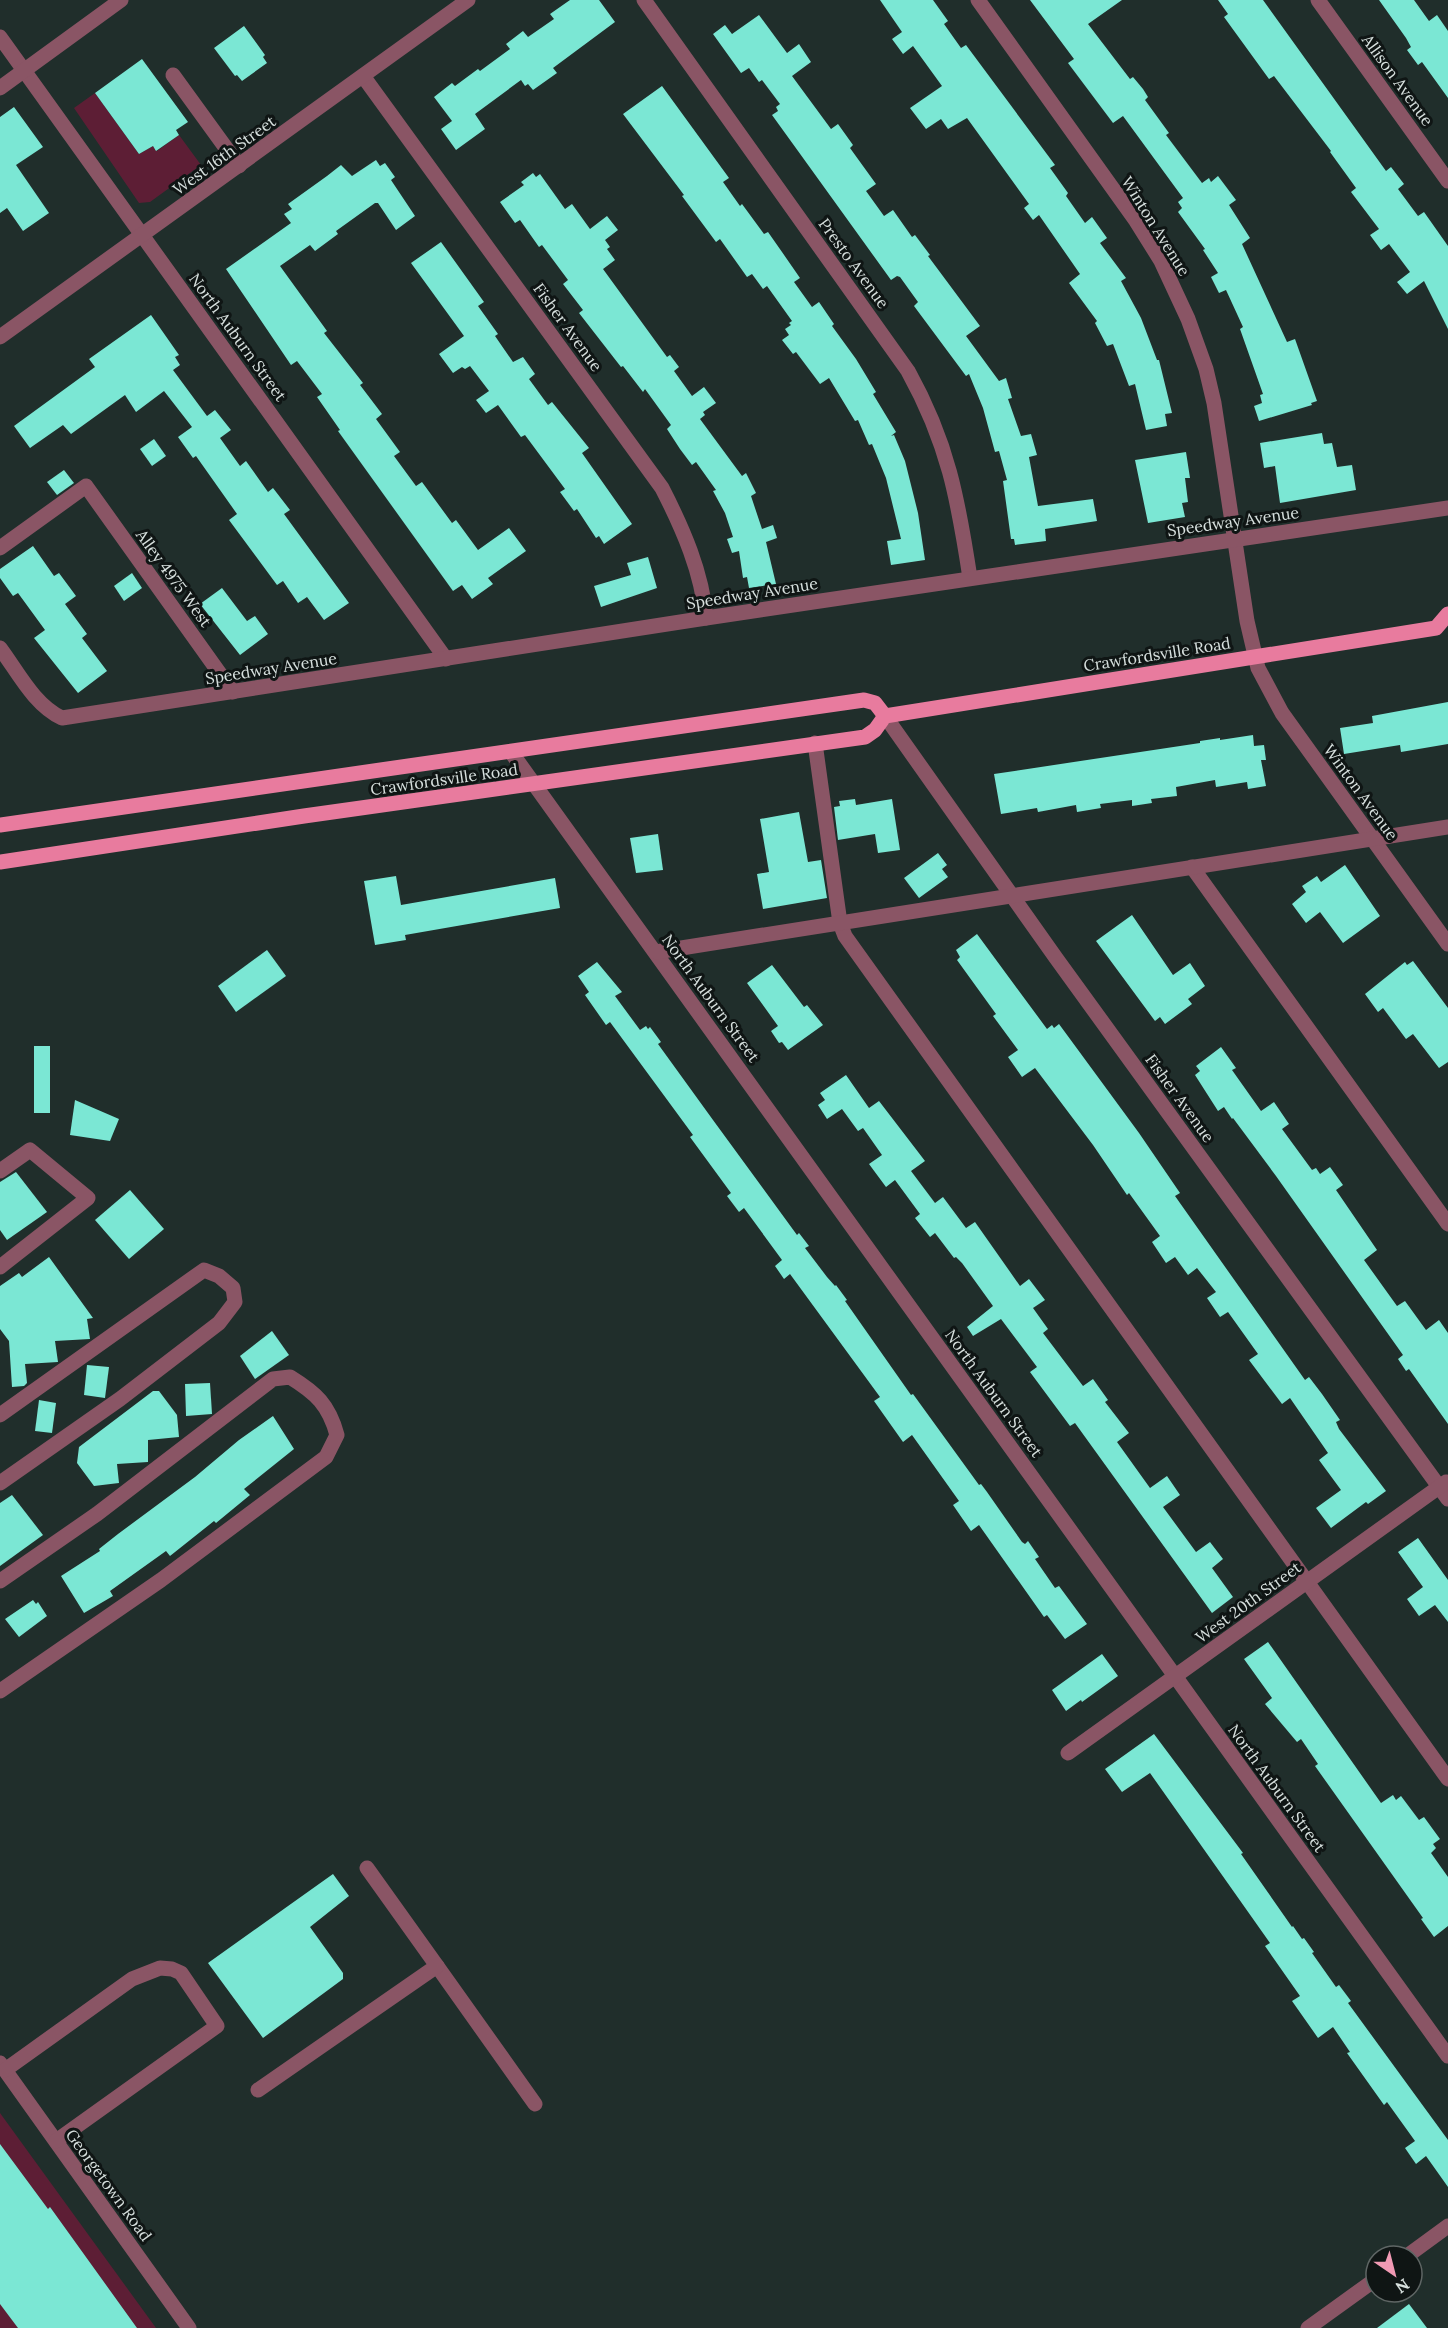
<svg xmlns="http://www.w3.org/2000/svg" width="1448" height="2328" font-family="Lora,serif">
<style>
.green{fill:#5d1e35}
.building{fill:#7be7d4}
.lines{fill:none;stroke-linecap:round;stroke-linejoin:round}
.minor{stroke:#8a5565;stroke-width:15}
.major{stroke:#e87b9e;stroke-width:15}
.labels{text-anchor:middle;stroke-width:6;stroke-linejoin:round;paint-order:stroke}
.street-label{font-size:16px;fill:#d7e0de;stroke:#0f1514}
</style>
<rect width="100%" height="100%" fill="#202e2b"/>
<g class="green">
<path d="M95 93 139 154 153 146 157 151 179 135 201 165 150 202 139 203 74 108Z"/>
<path d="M0 2113 156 2328H0Z"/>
</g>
<g class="building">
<path d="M570 0H599L615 22 553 68 557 73 533 90 528 84 525 86 521 80 475 114 485 129 456 150 441 129 452 121 434 97 452 83 455 86 478 69 480 71 510 49 506 44 523 31 528 37 554 19 550 14Z"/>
<path d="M880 0H933L948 21 944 24 961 48 966 45 1055 165 1050 168 1068 193 1066 196 1085 223 1092 217 1107 238 1100 243 1126 278 1121 281 1141 318 1157 360H1159L1172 413 1165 414 1167 426 1146 430 1135 384 1129 386 1113 344 1107 346 1095 323 1097 321 1069 283 1080 274 1039 215 1033 220 1024 208 1029 204 967 118 948 129 941 119 926 129 910 108 942 86 913 46 903 54 892 39 902 32Z"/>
<path d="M1030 0H1122L1088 24 1130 79 1133 77 1143 89 1148 97 1145 100 1169 133 1166 135 1202 183 1209 178 1211 182 1218 176 1236 200 1229 205 1250 238 1242 244 1287 342 1295 339 1317 401 1311 403 1312 405 1259 421 1254 406 1262 403 1260 395 1263 394 1240 329 1243 327 1226 290 1219 293 1211 277 1218 273 1203 250 1205 249 1178 212 1182 208 1178 202 1183 198 1123 116 1113 123 1068 63 1074 59Z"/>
<path d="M1218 0H1263L1386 171 1391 167 1404 184 1398 189 1418 216 1424 212 1448 246V329L1424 281 1407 294 1397 282 1410 272 1389 244 1381 250 1370 235 1379 229 1351 192 1356 188 1330 152 1331 151 1274 76 1269 79 1224 17 1228 14Z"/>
<path d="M1379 0H1414L1429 21 1437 15 1448 31V98L1422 62 1418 65 1407 50 1411 47 1406 38Z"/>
<path d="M759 15 787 53 799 44 811 62 792 76 831 129 838 124 853 145 850 148 876 184 866 191 884 216 893 210 912 237 915 235 930 255 928 256 980 326 966 336 999 381 1006 378 1012 398 1008 399 1021 436 1031 434 1037 455 1029 457 1038 506 1093 499 1097 521 1045 529 1046 541 1015 545 1014 539H1011L1003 481 1007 480 999 451 995 452 983 408 969 374 966 376 914 306 918 302 900 277 897 276 891 280 798 151 772 115 778 111 776 107 780 104 762 80 759 82 749 68 741 73 713 34 725 25 732 34Z"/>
<path d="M244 26 265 55 263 57 267 63 242 81 237 75 235 76 214 48Z"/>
<path d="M142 59 188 122 176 130 179 135 156 151 153 146 139 154 95 93Z"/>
<path d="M662 86 729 178 723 182 740 206 742 204 764 234 768 232 782 252 800 278 794 282 812 307 819 302 834 324 832 326 856 359 876 392 873 394 896 432 891 436 894 435 905 461 918 513 925 560 891 565 887 541 901 539 886 478 872 444 869 445 858 420 855 421 829 378 820 384 796 352 793 354 782 340 789 335 785 329 791 325 789 323 792 321 767 286 763 289 752 274 747 277 720 239 716 242 682 196 684 195 623 114Z"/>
<path d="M14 107 43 147 16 165 49 213 23 231 7 208 0 213V117Z"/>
<path d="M376 160 380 166 385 163 395 177 391 180 415 216 396 230 378 203H375L336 231 338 234 315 251 310 245 280 266 327 331 324 333 363 383 360 385 382 414 376 419 400 452 394 456 416 486 422 482 452 523 456 520 478 550 509 528 526 551 488 578 493 584 472 599 462 585 453 591 338 431 340 430 317 397 322 394 297 361 291 365 226 269 291 223 284 214 292 209 288 204 327 176 341 165 352 176Z"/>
<path d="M533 173 536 177 540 174 565 209 572 204 590 229 607 216 618 230 605 240 610 247 607 249 615 260 603 269 667 357 670 355 679 367 674 371 692 396 704 387 716 403 703 412 705 415 700 419 742 476 746 473 756 493 751 496 762 529 773 525 777 538 766 542 776 584 749 588 747 577 743 578 739 551 732 553 727 539 733 537 725 513 713 491 716 490 696 462 692 465 680 449 667 429 671 425 645 389 643 392 623 366 621 367 579 313 583 310 563 284 568 280 542 245 539 247 520 220 515 223 500 202 524 185 521 182Z"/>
<path d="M441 242 484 302 478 306 498 334 495 336 513 362 523 357 535 374 529 379 548 405 552 402 589 448 582 453 632 524 604 544 599 536 596 538 577 509 574 511 560 492 565 489 525 435 521 437 498 405 486 413 476 400 489 391 470 366 465 369 462 367 453 373 439 354 464 336 411 263Z"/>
<path d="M151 315 179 355 175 357 180 365 173 370 207 416 215 410 231 430 220 438 240 466 246 461 268 492 273 488 290 510 284 514 349 603 324 620 307 597 298 603 283 581 277 585 229 520 237 514 196 456 193 458 178 437 192 427 164 391 136 412 125 395 71 434 63 425 30 448 14 426 95 367 89 359Z"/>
<path d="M1322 433 1324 444 1332 443 1337 467 1352 465 1356 490 1280 503 1275 466 1264 468 1260 443Z"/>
<path d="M154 439 166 456 152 466 140 449Z"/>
<path d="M1186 452 1190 478H1185L1188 502 1182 503 1185 517 1148 523 1135 460Z"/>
<path d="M64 470 74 483 57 495 47 482Z"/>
<path d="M33 546 54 576 59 573 76 596 65 604 87 634 82 638 107 671 78 693 34 638 45 630 18 593 13 596 0 578V569Z"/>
<path d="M648 557 657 588 601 607 594 586 631 575 627 563Z"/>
<path d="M132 573 142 588 124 601 114 586Z"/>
<path d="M222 588 247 621 255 616 268 634 240 655 200 604Z"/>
<path d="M1448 702V744L1401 752 1400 745 1344 754 1340 728 1373 723 1372 716Z"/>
<path d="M1253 735 1254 746 1264 745 1266 760H1261L1266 786 1248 789 1247 782 1216 787 1215 780 1176 787 1177 796 1151 799 1152 803 1132 806V800L1100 804 1101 808 1077 812 1076 805 1038 812 1037 808 1001 814 994 774 1200 743V741L1220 738V740Z"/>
<path d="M855 799 856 805 892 799 900 850 878 853 875 834 838 840 834 807 840 806 839 801Z"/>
<path d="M799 812 808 862 821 860 827 898 763 909 757 874 769 872 760 819Z"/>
<path d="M658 834 663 870 636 873 630 838Z"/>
<path d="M938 853 947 865 942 869 948 877 919 898 904 878Z"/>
<path d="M1345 865 1380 916 1343 943 1320 912 1306 923 1292 904 1306 892 1302 886 1317 876 1321 882Z"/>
<path d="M396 876 401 905 555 878 560 908 405 935 406 940 375 945 364 881Z"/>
<path d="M1132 915 1173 975 1190 963 1205 986 1188 999 1192 1004 1165 1024 1160 1017 1155 1021 1096 941Z"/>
<path d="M977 934 1047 1029 1052 1025 1054 1028 1059 1024 1139 1133 1180 1193 1175 1196 1305 1380 1309 1377 1322 1394 1340 1420 1336 1422 1339 1429 1386 1491 1368 1504 1366 1502 1331 1528 1316 1508 1341 1490 1319 1460 1328 1453 1290 1398 1282 1404 1249 1360 1258 1354 1228 1312 1220 1317 1207 1298 1216 1292 1197 1268 1188 1275 1175 1257 1166 1263 1152 1242 1160 1236 1129 1193 1127 1195 1093 1145 1035 1068 1022 1077 1008 1057 1018 1050 993 1016 996 1014 957 960 960 957 956 950Z"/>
<path d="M267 950 286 976 236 1012 218 986Z"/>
<path d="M1413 961 1448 1008V1062L1439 1068 1413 1034 1406 1039 1383 1008 1378 1012 1365 994 1405 962 1407 965Z"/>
<path d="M597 962 622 992 615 996 640 1030 646 1026 648 1029 650 1027 661 1042 658 1044 713 1120 797 1235 799 1233 809 1246 805 1248 827 1277 835 1286 836 1285 847 1300 845 1301 911 1395 913 1394 979 1485 981 1484 987 1492 1022 1542 1025 1544 1028 1541 1039 1557 1035 1559 1055 1588 1059 1586 1087 1624 1065 1639 1047 1615 1044 1617 979 1525 971 1531 953 1505 959 1501 912 1435 903 1442 874 1401 880 1397 790 1274 784 1279 775 1266 782 1260 744 1208 739 1212 727 1196 731 1193 690 1137 693 1135 610 1022 606 1025 585 995 589 992 578 976Z"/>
<path d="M772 965 804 1007 807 1005 823 1025 788 1050 782 1042 779 1043 771 1031 778 1026 747 983Z"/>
<rect x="34" y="1046" width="16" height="67"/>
<path d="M1221 1047 1236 1068 1232 1070 1261 1111 1274 1102 1289 1124 1282 1129 1312 1170 1316 1168 1320 1174 1330 1167 1343 1185 1336 1190 1377 1250 1364 1260 1397 1306 1405 1301 1426 1330 1439 1320 1448 1333V1424L1409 1369 1406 1371 1398 1359 1403 1355 1276 1176 1233 1118 1232 1119 1224 1107 1218 1111 1195 1075 1200 1071 1196 1066Z"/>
<path d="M846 1075 869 1108 879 1101 925 1161 911 1171 935 1203 943 1197 966 1228 975 1222 1020 1286 1029 1279 1045 1300 1033 1308 1048 1329 1043 1333 1083 1386 1093 1379 1108 1400 1105 1402 1129 1433 1117 1442 1150 1488 1167 1476 1180 1495 1163 1507 1196 1552 1210 1542 1223 1559 1212 1568 1233 1597 1212 1613 1075 1423 1070 1426 1030 1372 1037 1367 1001 1319 973 1336 967 1327 993 1306 962 1263 956 1257 954 1258 935 1233 930 1237 915 1218 920 1214 895 1180 886 1187 869 1164 882 1155 863 1128 858 1131 842 1109 827 1119 818 1105 825 1100 820 1093Z"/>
<path d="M75 1100 119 1119 110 1141 70 1135Z"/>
<path d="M16 1172 47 1212 7 1240 0 1230V1182Z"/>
<path d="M130 1190 164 1229 129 1259 95 1220Z"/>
<path d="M49 1257 93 1318 87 1319 90 1339 55 1341 58 1362 25 1364 27 1383 24 1386 12 1387 9 1341 0 1329V1286L19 1273 22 1277Z"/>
<path d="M272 1331 289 1355 255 1379 240 1356Z"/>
<path d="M87 1365 109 1367 105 1398 84 1395Z"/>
<path d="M210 1383 212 1414 186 1416 185 1384Z"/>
<path d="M153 1391H159L177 1415 179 1437 148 1440V1462L117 1464 119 1483 94 1486 77 1463 79 1447Z"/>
<path d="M39 1400 56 1403 52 1433 35 1431Z"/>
<path d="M273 1416 294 1449 244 1489 250 1495 216 1523 214 1521 170 1556 166 1551 110 1591 113 1596 84 1613 61 1576 100 1551 99 1549 118 1534 195 1477 239 1440Z"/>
<path d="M12 1495 43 1535 0 1566V1503Z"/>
<path d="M1418 1538 1448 1580V1622L1435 1605 1419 1616 1407 1599 1423 1587 1398 1552Z"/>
<path d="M33 1600 36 1604 38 1602 47 1616 19 1637 5 1619Z"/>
<path d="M1268 1642 1381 1803 1393 1795 1396 1800 1401 1796 1419 1820 1424 1817 1440 1839 1433 1844 1436 1848 1431 1853 1448 1877V1926L1434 1937 1421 1919 1423 1918 1315 1766 1318 1764 1301 1739 1297 1742 1265 1704 1272 1698 1244 1659Z"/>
<path d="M1102 1654 1118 1676 1082 1702 1081 1700 1066 1711 1052 1690Z"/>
<path d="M1154 1734 1243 1853 1241 1854 1292 1927 1293 1926 1302 1939 1304 1938 1314 1952 1312 1953 1336 1987 1339 1985 1351 2001 1348 2003 1448 2140V2187L1426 2156 1416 2164 1405 2148 1415 2141 1387 2102 1384 2105 1347 2053 1350 2052 1333 2027 1318 2038 1292 2001 1300 1996 1265 1946 1270 1943 1150 1773 1122 1792 1105 1769Z"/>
<path d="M333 1874 349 1896 310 1927 343 1973V1979L263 2038 208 1963Z"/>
<path d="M0 2144 48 2209 50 2207 137 2328H18L0 2304Z"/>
<path d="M1409 2304 1427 2328H1377Z"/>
</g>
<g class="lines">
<g class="minor">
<path d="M644 0 908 371C948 443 958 499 970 578"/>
<path d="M978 0 1136 221 1161 261 1188 319 1206 369 1214 403 1247 621 1258 668 1282 713 1448 944"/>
<path d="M1318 0 1448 181"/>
<path d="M0 37 446 659"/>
<path d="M173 75 239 166"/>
<path d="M363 76 662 488C683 529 702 572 706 618"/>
<path d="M0 88 121 0"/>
<path d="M0 337 468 0"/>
<path d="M0 548 86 486 233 692"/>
<path d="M0 648C18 672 34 705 62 718L706 618 1448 508"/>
<path d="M885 716 1056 958 1448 1499"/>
<path d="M815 743 840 923 845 936 1448 1779"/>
<path d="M511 752 1448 2056"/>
<path d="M1192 867 1448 1224"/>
<path d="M656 952 1448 827"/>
<path d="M0 1171 30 1150 88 1198 0 1267"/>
<path d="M0 1415 204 1270 219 1276 233 1288 235 1302 219 1323 120 1399 0 1483"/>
<path d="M0 1581 97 1514 273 1379 290 1377C316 1393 329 1405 337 1435L326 1457 161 1580 0 1691"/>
<path d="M1068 1753 1446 1482"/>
<path d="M437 1966 535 2104"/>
<path d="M0 2063 189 2328"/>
<path d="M5 2070 132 1979 160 1968 172 1969 181 1973 217 2026 56 2141"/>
<path d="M258 2090 437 1966 367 1868"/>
<path d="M1407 2256 1448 2226"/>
<path d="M1308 2328 1376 2279"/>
</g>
<g class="major">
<path d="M0 825 864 700 875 703 885 716"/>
<path d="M0 862 304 816 865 737 875 730 885 716 1436 628 1448 614"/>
</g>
</g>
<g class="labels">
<g class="street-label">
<text transform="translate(1398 80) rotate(54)" y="6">Allison Avenue</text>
<text transform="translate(224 155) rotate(-36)" y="6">West 16th Street</text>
<text transform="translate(1156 226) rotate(58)" y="6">Winton Avenue</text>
<text transform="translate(854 263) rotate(54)" y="6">Presto Avenue</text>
<text transform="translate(568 327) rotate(54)" y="6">Fisher Avenue</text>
<text transform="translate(238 337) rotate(54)" y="6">North Auburn Street</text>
<text transform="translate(1233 521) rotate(-8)" y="6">Speedway Avenue</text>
<text transform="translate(174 578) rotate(54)" y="6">Alley 4975 West</text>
<text transform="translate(752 593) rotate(-9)" y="6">Speedway Avenue</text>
<text transform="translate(1157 654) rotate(-9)" y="6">Crawfordsville Road</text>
<text transform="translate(271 668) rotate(-9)" y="6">Speedway Avenue</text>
<text transform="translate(444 779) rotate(-8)" y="6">Crawfordsville Road</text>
<text transform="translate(1361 792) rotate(54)" y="6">Winton Avenue</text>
<text transform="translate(711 998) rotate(54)" y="6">North Auburn Street</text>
<text transform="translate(1180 1098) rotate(54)" y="6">Fisher Avenue</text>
<text transform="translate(994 1393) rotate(54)" y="6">North Auburn Street</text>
<text transform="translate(1248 1602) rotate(-36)" y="6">West 20th Street</text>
<text transform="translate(1277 1788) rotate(54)" y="6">North Auburn Street</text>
<text transform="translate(109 2185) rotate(54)" y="6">Georgetown Road</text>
</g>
</g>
<g transform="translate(1394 2274) rotate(145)"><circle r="28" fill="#0f1514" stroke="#5f6665" stroke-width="1.5"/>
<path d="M0-4.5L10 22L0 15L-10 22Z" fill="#f19ab4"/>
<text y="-9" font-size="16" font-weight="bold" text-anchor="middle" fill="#d7e0de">N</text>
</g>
</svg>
